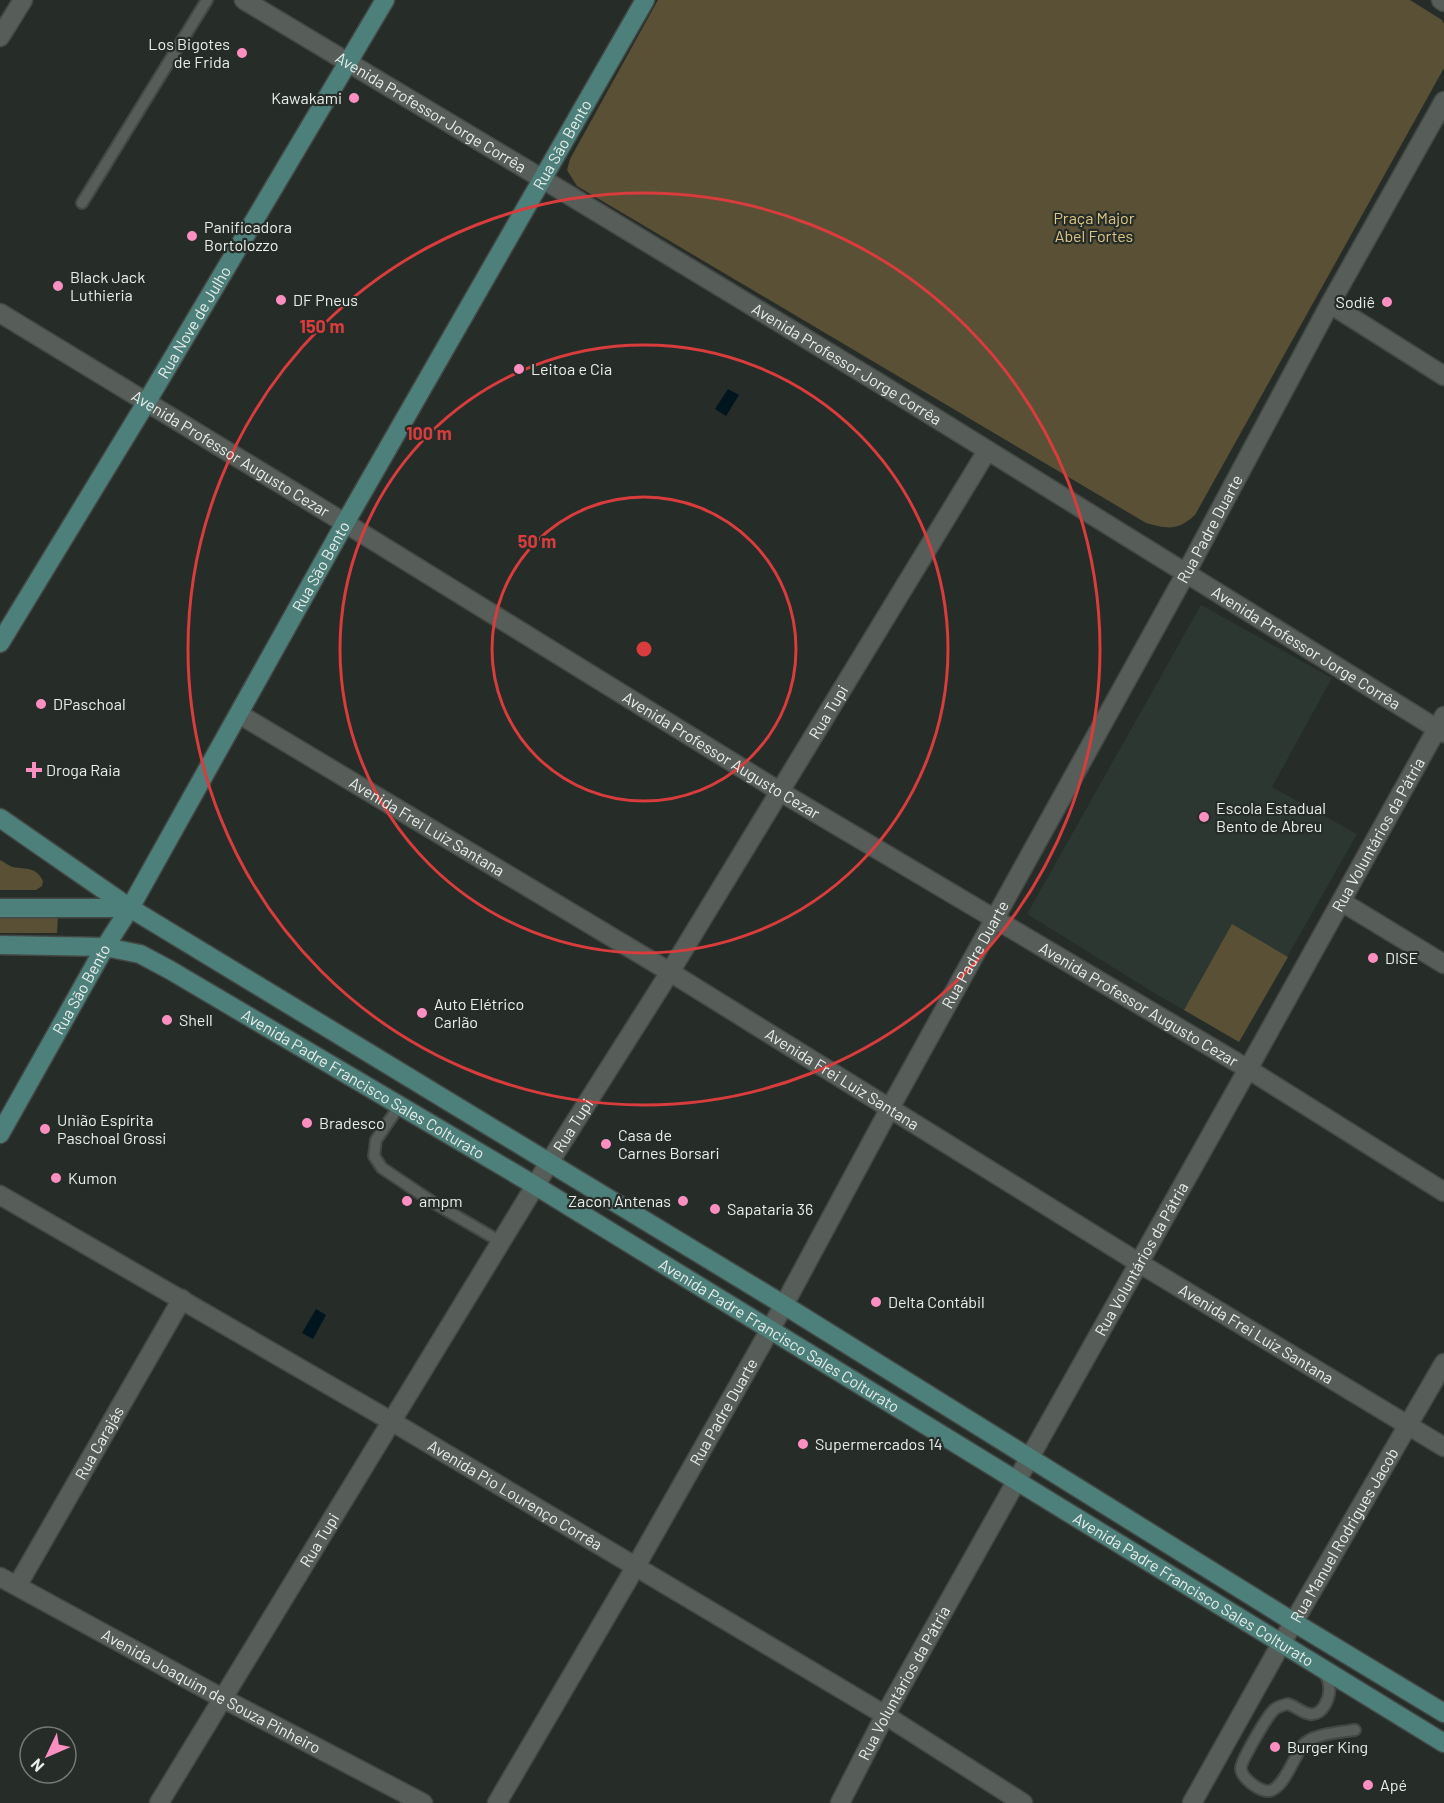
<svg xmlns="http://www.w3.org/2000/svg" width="1444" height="1803" font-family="Barlow,sans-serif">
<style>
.built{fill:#2b3730}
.green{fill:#595036}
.water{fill:#00151e}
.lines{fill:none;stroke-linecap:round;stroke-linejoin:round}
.lane-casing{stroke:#434845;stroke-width:14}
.street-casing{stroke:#434845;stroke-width:21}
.secondary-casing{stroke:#434845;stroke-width:21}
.lane{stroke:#575e59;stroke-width:10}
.street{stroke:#575e59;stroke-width:18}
.secondary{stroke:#4d807b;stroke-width:18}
.ring{fill:none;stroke:#d83c3c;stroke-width:3}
.poi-dot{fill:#fc8fc2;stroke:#262c28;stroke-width:2}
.labels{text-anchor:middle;stroke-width:4.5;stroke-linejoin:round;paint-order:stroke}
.poi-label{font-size:16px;fill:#e9edeb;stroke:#262c28;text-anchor:start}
.street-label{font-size:16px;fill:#e9edeb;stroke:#262c28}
.park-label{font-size:16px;fill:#ddc683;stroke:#262c28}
.centre{fill:#d83c3c;stroke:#262c28;stroke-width:3}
.ring-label{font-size:18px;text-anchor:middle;font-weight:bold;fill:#d83c3c;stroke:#262c28;stroke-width:4.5;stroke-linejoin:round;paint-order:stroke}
</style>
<rect width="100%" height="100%" fill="#262c28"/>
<path class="built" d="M1201 605 1332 678 1272 787 1357 834 1239 1042 1151 991 1027 914Z"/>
<g class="green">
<path d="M658 0H1410L1442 20 1444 24V68L1195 515C1177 531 1168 529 1146 523L577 186 567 170 570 159Z"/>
<path d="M0 860C4 862 9 866 13 867 26 870 36 866 43 881L42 886 36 890H0Z"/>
<path d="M0 914H58L57 933H0Z"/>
<path d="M1232 924 1288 957 1239 1042 1184 1010Z"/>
</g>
<g class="water">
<path d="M728 389 739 395 726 416 715 409Z"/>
<path d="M316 1309 326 1315 313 1339 302 1333Z"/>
</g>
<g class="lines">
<g class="lane-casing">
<g id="lane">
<path d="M82 203 207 0"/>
<path d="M400 1105 376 1140 374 1156 382 1168 434 1203 501 1242"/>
<path d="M1324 1672C1326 1676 1329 1681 1329 1685 1331 1697 1323 1716 1310 1714 1302 1713 1295 1706 1288 1704 1283 1705 1279 1706 1275 1709 1268 1714 1241 1761 1241 1768 1241 1778 1258 1790 1267 1791 1283 1792 1294 1756 1303 1745 1312 1734 1341 1732 1355 1730"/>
</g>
</g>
<g class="street-casing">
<g id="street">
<path id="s1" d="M244 0 526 169 879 383 1444 733"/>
<path d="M1441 0 1444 2"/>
<path d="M0 37 23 0"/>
<path d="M1330 304 1444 376"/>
<path id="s2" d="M0 313 345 523 779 791 1248 1069 1444 1192"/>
<path id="s3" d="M239 714 670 972 1139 1263 1444 1447"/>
<path d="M1342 902 1444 964"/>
<path id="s4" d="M0 1195 391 1421 885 1715 1023 1803"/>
<path id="s5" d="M0 1577 222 1698 423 1803"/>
<path id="s6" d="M17 1586 182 1299"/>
<path id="s7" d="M159 1803 549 1163 670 972 987 451"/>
<path id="s8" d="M497 1803 636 1566 784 1305 890 1108 1186 573 1330 304 1444 101"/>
<path id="s9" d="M840 1803 885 1715 1248 1069 1444 716"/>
<path id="s10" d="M1192 1803 1281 1644 1444 1363"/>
</g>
</g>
<g class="secondary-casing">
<g id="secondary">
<path id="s11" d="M0 643 146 403 385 0"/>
<path d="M0 818 130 908 784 1305 1295 1623 1444 1713"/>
<path d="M0 908H130"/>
<path id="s12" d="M0 945 105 947 140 954 170 970 536 1186 1444 1743"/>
<path id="s13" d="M0 1134 105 947 130 908 345 523 645 0"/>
</g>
</g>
<use href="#lane" class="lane"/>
<use href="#street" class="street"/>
<use href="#secondary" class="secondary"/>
</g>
<g class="ring">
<circle cx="644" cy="649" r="152"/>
<circle cx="644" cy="649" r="304"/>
<circle cx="644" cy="649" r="456"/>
</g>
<g class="poi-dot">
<circle cx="242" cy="53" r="6"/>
<circle cx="354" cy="98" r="6"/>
<circle cx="192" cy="236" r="6"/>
<circle cx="58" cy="286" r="6"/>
<circle cx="281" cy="300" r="6"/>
<circle cx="1387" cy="302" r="6"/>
<circle cx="519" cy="369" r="6"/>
<circle cx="41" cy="704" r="6"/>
<path d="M31 761h6v6h6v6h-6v6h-6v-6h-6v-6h6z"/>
<circle cx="1204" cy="817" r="6"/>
<circle cx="1373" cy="958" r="6"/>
<circle cx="422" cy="1013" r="6"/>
<circle cx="167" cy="1020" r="6"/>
<circle cx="307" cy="1123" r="6"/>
<circle cx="45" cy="1129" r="6"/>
<circle cx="606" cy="1144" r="6"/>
<circle cx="56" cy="1178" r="6"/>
<circle cx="407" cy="1201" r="6"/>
<circle cx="683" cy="1201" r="6"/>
<circle cx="715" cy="1209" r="6"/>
<circle cx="876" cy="1302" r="6"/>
<circle cx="803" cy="1444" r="6"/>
<circle cx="1275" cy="1747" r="6"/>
<circle cx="1368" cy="1785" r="6"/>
</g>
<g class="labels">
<g class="poi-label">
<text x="230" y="50" text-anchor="end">Los Bigotes<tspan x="230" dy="18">de Frida</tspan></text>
<text x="342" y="104" text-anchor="end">Kawakami</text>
<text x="204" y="233">Panificadora<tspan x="204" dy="18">Bortolozzo</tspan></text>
<text x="70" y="283">Black Jack<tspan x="70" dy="18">Luthieria</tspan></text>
<text x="293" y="306">DF Pneus</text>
<text x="1375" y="308" text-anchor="end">Sodiê</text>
<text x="531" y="375">Leitoa e Cia</text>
<text x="53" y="710">DPaschoal</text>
<text x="46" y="776">Droga Raia</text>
<text x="1216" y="814">Escola Estadual<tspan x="1216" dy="18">Bento de Abreu</tspan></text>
<text x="1385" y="964">DISE</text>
<text x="434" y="1010">Auto Elétrico<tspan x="434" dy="18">Carlão</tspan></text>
<text x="179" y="1026">Shell</text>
<text x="57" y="1126">União Espírita<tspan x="57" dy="18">Paschoal Grossi</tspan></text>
<text x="319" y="1129">Bradesco</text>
<text x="618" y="1141">Casa de<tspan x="618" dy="18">Carnes Borsari</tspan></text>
<text x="68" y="1184">Kumon</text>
<text x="419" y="1207">ampm</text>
<text x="671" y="1207" text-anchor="end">Zacon Antenas</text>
<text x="727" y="1215">Sapataria 36</text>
<text x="888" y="1308">Delta Contábil</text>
<text x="815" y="1450">Supermercados 14</text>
<text x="1287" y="1753">Burger King</text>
<text x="1380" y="1791">Apé</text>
</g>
<g class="street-label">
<text dy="6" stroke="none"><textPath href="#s1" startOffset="218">Avenida Professor Jorge Corrêa</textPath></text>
<text dy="6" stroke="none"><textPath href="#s13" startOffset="1138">Rua São Bento</textPath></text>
<text dy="6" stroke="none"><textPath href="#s11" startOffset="375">Rua Nove de Julho</textPath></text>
<text dy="6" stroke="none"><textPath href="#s1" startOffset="704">Avenida Professor Jorge Corrêa</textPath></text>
<text dy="6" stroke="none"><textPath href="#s2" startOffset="270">Avenida Professor Augusto Cezar</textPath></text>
<text dy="6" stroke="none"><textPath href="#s8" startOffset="1460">Rua Padre Duarte</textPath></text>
<text dy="6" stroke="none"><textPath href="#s13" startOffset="652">Rua São Bento</textPath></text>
<text dy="6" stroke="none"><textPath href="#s1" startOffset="1244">Avenida Professor Jorge Corrêa</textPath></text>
<text dy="6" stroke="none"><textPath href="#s7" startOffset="1280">Rua Tupi</textPath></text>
<text dy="6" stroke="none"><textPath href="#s2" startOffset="846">Avenida Professor Augusto Cezar</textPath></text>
<text dy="6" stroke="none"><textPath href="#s3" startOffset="219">Avenida Frei Luiz Santana</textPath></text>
<text dy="6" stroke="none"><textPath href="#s9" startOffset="1108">Rua Voluntários da Pátria</textPath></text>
<text dy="6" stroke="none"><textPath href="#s8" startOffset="974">Rua Padre Duarte</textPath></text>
<text dy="6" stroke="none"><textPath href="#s13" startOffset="166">Rua São Bento</textPath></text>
<text dy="6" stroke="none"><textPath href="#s2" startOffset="1332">Avenida Professor Augusto Cezar</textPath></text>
<text dy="6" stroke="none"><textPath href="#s3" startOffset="705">Avenida Frei Luiz Santana</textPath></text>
<text dy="6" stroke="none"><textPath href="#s12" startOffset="399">Avenida Padre Francisco Sales Colturato</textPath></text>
<text dy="6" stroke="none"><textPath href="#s7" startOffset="794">Rua Tupi</textPath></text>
<text dy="6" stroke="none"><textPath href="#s9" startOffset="622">Rua Voluntários da Pátria</textPath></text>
<text dy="6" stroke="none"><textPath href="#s3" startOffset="1191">Avenida Frei Luiz Santana</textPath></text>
<text dy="6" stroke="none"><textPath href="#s12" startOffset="885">Avenida Padre Francisco Sales Colturato</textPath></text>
<text dy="6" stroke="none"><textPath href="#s8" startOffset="452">Rua Padre Duarte</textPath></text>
<text dy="6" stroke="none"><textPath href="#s6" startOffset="165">Rua Carajás</textPath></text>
<text dy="6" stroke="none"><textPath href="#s4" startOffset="596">Avenida Pio Lourenço Corrêa</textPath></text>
<text dy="6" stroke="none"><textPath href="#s10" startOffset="308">Rua Manuel Rodrigues Jacob</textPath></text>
<text dy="6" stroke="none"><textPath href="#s7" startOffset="308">Rua Tupi</textPath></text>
<text dy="6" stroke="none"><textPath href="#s12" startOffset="1371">Avenida Padre Francisco Sales Colturato</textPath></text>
<text dy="6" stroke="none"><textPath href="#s9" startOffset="136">Rua Voluntários da Pátria</textPath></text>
<text dy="6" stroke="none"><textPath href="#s5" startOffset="240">Avenida Joaquim de Souza Pinheiro</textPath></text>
</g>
<g class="park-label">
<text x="1094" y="224">Praça Major<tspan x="1094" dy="18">Abel Fortes</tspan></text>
</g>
</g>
<circle cx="644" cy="649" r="9" class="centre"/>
<g class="ring-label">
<text x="322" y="333">150 m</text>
<text x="429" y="440">100 m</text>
<text x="537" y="548">50 m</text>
</g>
<g transform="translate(48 1755) rotate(226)"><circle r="28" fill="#262c28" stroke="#747976" stroke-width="1.5"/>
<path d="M0-4.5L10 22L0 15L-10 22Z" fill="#fc8fc2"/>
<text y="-9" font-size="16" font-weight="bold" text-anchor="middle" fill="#e9edeb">N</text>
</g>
</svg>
